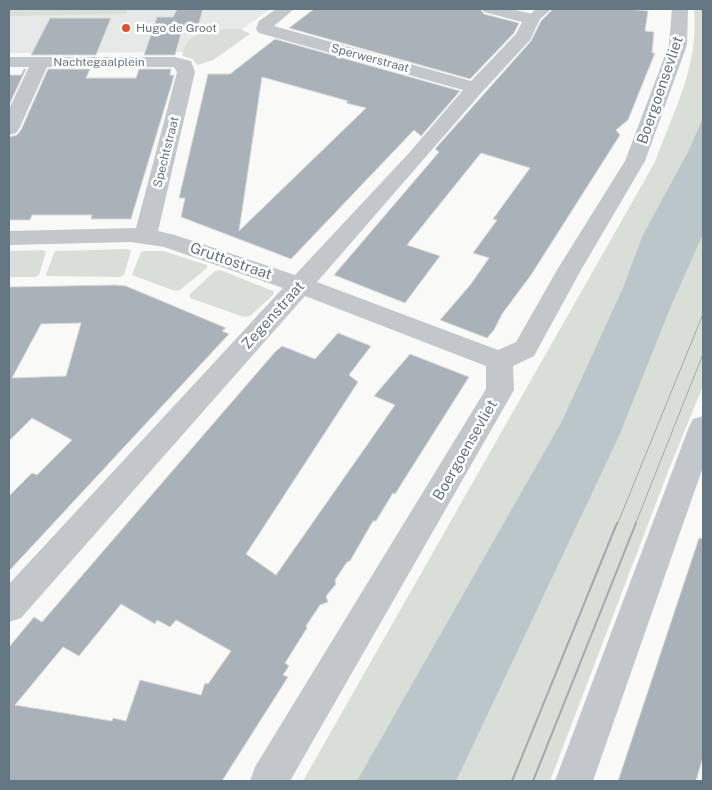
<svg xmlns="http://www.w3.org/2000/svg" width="712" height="790" font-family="'Public Sans',sans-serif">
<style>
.built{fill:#e7e8e8}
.green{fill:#d9ded6}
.water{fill:#bac6ca}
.building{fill:#a9b2b8;stroke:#dbdbd9;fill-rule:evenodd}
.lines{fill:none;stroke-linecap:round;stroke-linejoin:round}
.pedestrian{fill:#c2c7cb;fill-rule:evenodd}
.minor{fill:#c2c7cb;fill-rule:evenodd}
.tram-far1{stroke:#a1a9af;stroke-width:1}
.tram{stroke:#a1a9af;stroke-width:2}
.poi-dot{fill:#e6512a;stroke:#fff;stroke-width:2}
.labels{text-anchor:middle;stroke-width:5;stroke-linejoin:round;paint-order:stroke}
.far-poi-label{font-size:12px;fill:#647682;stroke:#fff;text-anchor:start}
.far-street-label{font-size:12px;fill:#647682;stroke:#fff}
.street-label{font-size:15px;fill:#647682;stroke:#fff}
</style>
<rect width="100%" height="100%" fill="#f9f9f7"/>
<path class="built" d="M9 9H271L218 46 204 52 9 53Z"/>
<g class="green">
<path d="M9 9H128L126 14 9 16Z"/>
<path d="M694 9H703V386L669 469 550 781H303L655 162C674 109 699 67 694 9Z"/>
<path d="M225 29H241L250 34 213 60 197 65 193 59 182 56C187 31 203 35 225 29Z"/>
<path d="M128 249 131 251 124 275 120 277 47 276 46 274 55 251Z"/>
<path d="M43 250 46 252 39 275 35 277H9V251Z"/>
<path d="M145 251H163L207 265V268L180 290 175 291 132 275 141 252Z"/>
<path d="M220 270 273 291 274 294 250 316 244 317 190 298V294L215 271Z"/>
</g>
<path class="water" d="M703 118V234L671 306 619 436 456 781H357L562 421 623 288 642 237 689 150Z"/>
<g class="building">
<path d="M177 9H203L197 30H182L175 55H144L157 17H173Z"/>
<path d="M314 9H480L484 14 519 23 514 33 470 79 289 28Z"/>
<path d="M553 9H627L648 11 645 31 654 32 652 53H655L628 120 616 130 620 135 531 275 502 314 494 330 487 338 440 320 471 284 489 258 473 253 497 220 493 219 530 168 481 153 407 245 440 256 405 303 334 275 439 152 435 149 531 41 541 21Z"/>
<path d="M50 18H111L96 55H31Z"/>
<path d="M275 39 460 91 421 136 414 130 291 259 181 217 185 198H179L208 74H230ZM262 77 348 101 346 103 366 108 239 231Z"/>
<path d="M24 69H26L9 105V75H21Z"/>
<path d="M48 69H90L86 78H136L139 69H171L170 75H174L172 83 131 219H91L92 215H32L30 220H9V137L17 135 21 130Z"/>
<path d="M115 285 126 286 226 328 222 331 229 334 9 571V496L32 473 37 475 72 440 32 418 9 441V287ZM81 323 66 376 12 378 41 324Z"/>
<path d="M338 333 371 346 349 375 358 382 246 554 276 575 395 405 374 396 410 354 469 377 395 494 393 493 376 521H373L350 561 347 562 335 580 336 584 326 596 328 602 320 605 306 626 307 628 285 663 289 666 283 675 288 677 222 781H9V647L34 617 42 622 275 352 282 346 315 359ZM121 604 155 624 157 620 170 627 176 620 231 651 208 684 205 683 201 695 140 680 126 721 113 718 112 721 15 705 63 647 79 656Z"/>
<path d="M699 538 703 539V757L696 781H618Z"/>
</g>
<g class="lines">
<path class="pedestrian" d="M536 9H551L537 22H527L525 19Z"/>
<g class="minor">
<path d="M276 9H294L274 26 471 81 516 34 522 22 484 12 482 9H510L538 15 540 19 530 40 482 92 317 282 498 350 516 342 557 270 625 161 669 45 672 9H688L687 45 645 161 581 270 534 356 513 366 514 390 290 781H250L255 767 486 389V366L305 296 21 618 9 622V584L283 288 164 247 131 242 9 245V231L136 228 177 72 174 67H47L19 129 16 133 9 135V109L29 67H9V57H175L191 61 195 72 158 231 175 235 295 275 409 153 463 90 259 33 256 29 259 21Z"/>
<path d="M703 416V467L593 781H555L689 427 693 419Z"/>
</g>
<g class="tram-far1">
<path d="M617 525 703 314"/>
<path d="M635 525 703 354"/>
</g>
<g class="tram">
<path d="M512 781 617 523"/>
<path d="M533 781 636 523"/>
</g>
</g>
<circle class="poi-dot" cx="126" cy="28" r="5"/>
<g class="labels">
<g class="far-poi-label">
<text x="136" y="32">Hugo de Groot</text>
</g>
<g class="far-street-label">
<text transform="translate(370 58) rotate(15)" y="4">Sperwerstraat</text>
<text x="99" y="66">Nachtegaalplein</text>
<text transform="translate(166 152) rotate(-76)" y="4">Spechtstraat</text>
</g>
<g class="street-label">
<text transform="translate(660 90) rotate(-71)" y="5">Boergoensevliet</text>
<text transform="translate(231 261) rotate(19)" y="5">Gruttostraat</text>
<text transform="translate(273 315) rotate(-48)" y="5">Zegenstraat</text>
<text transform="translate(465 450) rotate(-60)" y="5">Boergoensevliet</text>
</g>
</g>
<rect width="712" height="790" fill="none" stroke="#647682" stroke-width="20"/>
</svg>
